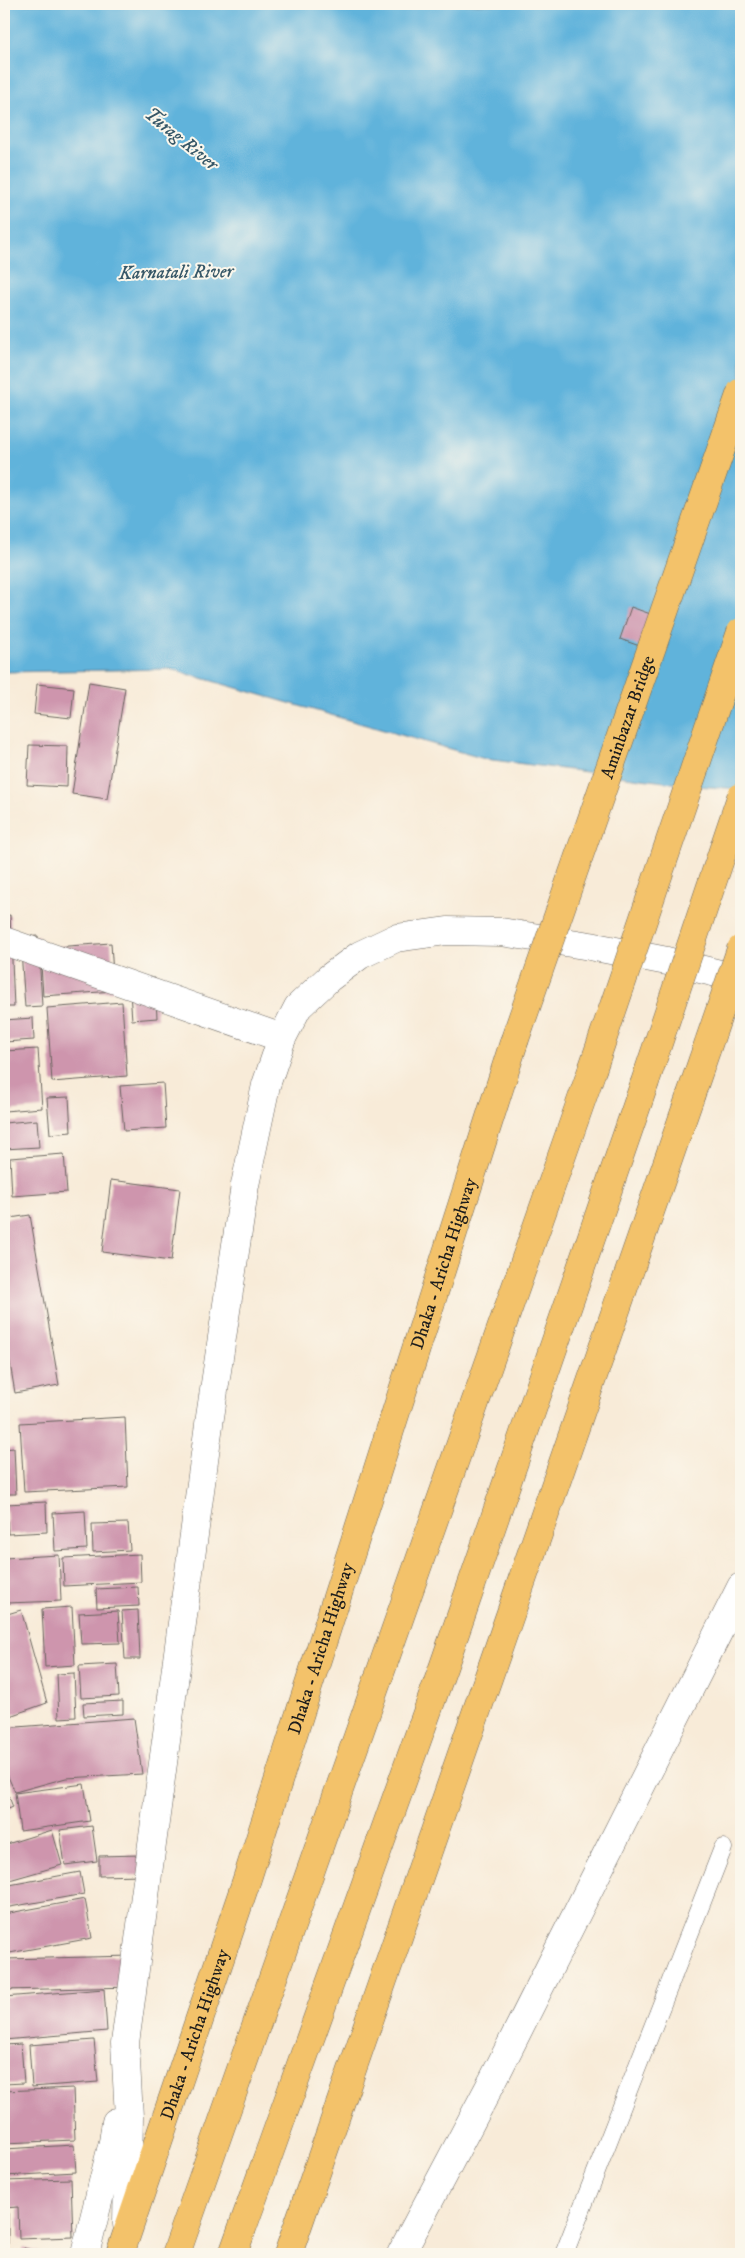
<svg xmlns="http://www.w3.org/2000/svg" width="745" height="2258" font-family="'IM FELL DW Pica',serif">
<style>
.water{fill:#60b3db;stroke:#3e687c}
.building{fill:#ce95ad}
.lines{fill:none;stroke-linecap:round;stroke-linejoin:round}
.service-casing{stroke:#69645e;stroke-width:19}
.minor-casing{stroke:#69645e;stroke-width:29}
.tertiary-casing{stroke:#69645e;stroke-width:29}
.trunk-casing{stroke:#69645e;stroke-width:29}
.service{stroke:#fff;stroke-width:18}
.minor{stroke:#fff;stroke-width:28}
.tertiary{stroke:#fff;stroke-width:28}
.trunk{stroke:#f3c26a;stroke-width:28}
.trunk-bridge-casing{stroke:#69645e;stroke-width:29;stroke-linecap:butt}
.trunk-bridge{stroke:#f3c26a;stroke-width:28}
.labels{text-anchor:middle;stroke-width:4;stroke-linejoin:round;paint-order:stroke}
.street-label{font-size:18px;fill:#1c1c1c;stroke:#fbf7ec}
.water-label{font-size:19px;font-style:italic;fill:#375868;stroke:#fbf7ec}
</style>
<rect width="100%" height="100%" fill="#fbf7ec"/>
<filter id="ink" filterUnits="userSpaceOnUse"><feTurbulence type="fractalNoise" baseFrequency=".02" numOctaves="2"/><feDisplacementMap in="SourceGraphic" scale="10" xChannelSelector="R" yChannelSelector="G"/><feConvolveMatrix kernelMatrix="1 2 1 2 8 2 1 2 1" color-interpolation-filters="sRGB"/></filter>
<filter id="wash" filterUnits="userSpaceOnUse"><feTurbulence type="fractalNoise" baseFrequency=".0096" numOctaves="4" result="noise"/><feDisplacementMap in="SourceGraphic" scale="20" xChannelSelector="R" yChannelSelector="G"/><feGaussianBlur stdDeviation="1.12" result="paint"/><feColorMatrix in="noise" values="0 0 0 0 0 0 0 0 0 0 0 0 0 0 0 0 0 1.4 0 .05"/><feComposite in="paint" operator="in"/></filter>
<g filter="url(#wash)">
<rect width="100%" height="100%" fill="#f8ebd8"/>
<path class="water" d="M4 4H741V789L696 786 485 759 170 669 4 672Z"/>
<g id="blocks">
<g class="building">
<path d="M631 607 656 616 645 648 620 639Z"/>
<path d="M89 682 125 688 107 799 72 794Z"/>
<path d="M37 684 74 688 71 718 34 714Z"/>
<path d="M29 745 68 746 67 787 27 785Z"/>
<path d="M10 915 14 1007H4V916Z"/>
<path d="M38 936 42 1006 25 1007 20 937Z"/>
<path d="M111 943 114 991 43 996 40 948Z"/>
<path d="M155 978 157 1018 132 1020 129 979Z"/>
<path d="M122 1002 127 1076 52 1082 47 1008Z"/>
<path d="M33 1018 34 1040 4 1042V1020Z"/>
<path d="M38 1049 42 1108 4 1111V1051Z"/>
<path d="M163 1083 166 1128 124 1131 120 1086Z"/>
<path d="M69 1097 71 1132 50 1134 47 1098Z"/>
<path d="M37 1120 39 1147 4 1149V1123Z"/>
<path d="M64 1154 67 1192 12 1196 10 1158Z"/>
<path d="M111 1180 180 1189 171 1261 102 1252Z"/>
<path d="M30 1215 59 1385 15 1393 4 1327V1219Z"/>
<path d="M125 1417 128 1487 24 1492 20 1423Z"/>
<path d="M14 1448 16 1494H4V1449Z"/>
<path d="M46 1502 47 1532 8 1534 6 1504Z"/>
<path d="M85 1511 87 1549 55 1551 53 1513Z"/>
<path d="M128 1523 130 1550 93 1552 92 1524Z"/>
<path d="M140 1554 141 1582 64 1586 63 1558Z"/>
<path d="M59 1555 61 1601 7 1603 4 1558Z"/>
<path d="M138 1587 139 1606 97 1608 96 1589Z"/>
<path d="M72 1607 75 1665 45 1667 42 1609Z"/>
<path d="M21 1610 47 1703 4 1718V1615Z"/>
<path d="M138 1610 140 1659H125L122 1611Z"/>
<path d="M118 1611 120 1643 81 1644 79 1613Z"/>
<path d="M117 1664 119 1696 81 1698 79 1666Z"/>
<path d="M74 1673 76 1717 59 1718 57 1674Z"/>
<path d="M123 1701V1714L84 1716 83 1703Z"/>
<path d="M134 1718 142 1774 66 1778 15 1792 4 1768V1728Z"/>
<path d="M4 1784 13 1807 4 1811Z"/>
<path d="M84 1784 90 1821 20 1831 15 1793Z"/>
<path d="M92 1826 97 1861 65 1865 60 1830Z"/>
<path d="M52 1830 62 1865 6 1881 4 1872V1845Z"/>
<path d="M141 1855 142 1875 99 1876V1856Z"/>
<path d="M80 1872 84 1894 4 1908V1886Z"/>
<path d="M85 1899 92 1938 4 1954V1914Z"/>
<path d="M132 1956 134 1987 4 1990V1959Z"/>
<path d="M104 1989 107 2031 4 2040V1997Z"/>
<path d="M94 2040 98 2082 32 2087 29 2045Z"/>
<path d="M21 2044 24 2083 4 2084V2045Z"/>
<path d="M73 2088 75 2140 4 2143V2091Z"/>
<path d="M74 2145 76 2172 4 2176V2149Z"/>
<path d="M71 2179 73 2237 19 2239 18 2207 4 2208V2181Z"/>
<path d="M4 2213H8V2244L4 2245Z"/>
<path d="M24 2248 45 2254H22Z"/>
</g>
</g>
</g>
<g filter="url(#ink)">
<use href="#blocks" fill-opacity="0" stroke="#69645e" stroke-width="1"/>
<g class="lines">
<g class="service-casing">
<path id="service" d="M564 2254 723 1848"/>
</g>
<g class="minor-casing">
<path id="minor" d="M4 941 282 1038"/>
</g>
<g class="tertiary-casing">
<g id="tertiary">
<path d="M127 2224 129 2117 125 2043 210 1417 245 1185 266 1085 282 1038 298 1007 329 978 360 955 396 938 447 931 501 932 590 946 667 961 741 979"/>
<path d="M85 2254 113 2142 116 2122"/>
<path d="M401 2254 493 2080 741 1587"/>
</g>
</g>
<g class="trunk-casing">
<g id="trunk">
<path id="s1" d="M120 2254 246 1882 514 1042"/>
<path d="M176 2254 592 1070"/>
<path d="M233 2254 444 1665 644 1085"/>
<path d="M288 2254 690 1097"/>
</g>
</g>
<use href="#service" class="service"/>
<use href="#minor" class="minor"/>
<use href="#tertiary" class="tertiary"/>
<use href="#trunk" class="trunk"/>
<g class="trunk-bridge-casing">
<g id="trunk-bridge">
<path id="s2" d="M514 1042 741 392"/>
<path d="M592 1070 741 632"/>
<path d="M644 1085 741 797"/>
<path d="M690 1097 741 949"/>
</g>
</g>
<use href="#trunk-bridge" class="trunk-bridge"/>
</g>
</g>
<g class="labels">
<g class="street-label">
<text dy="6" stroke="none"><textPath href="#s2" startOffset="344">Aminbazar Bridge</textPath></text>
<text dy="6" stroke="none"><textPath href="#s1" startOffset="1042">Dhaka - Aricha Highway</textPath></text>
<text dy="6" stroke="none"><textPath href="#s1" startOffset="638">Dhaka - Aricha Highway</textPath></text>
<text dy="6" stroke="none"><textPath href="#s1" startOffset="232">Dhaka - Aricha Highway</textPath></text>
</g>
<g class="water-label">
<text transform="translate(182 138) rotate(39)" y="7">Turag River</text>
<text transform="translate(176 271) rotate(-1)" y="7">Karnatali River</text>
</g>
</g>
<rect width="745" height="2258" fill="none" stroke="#fbf7ec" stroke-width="20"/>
</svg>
